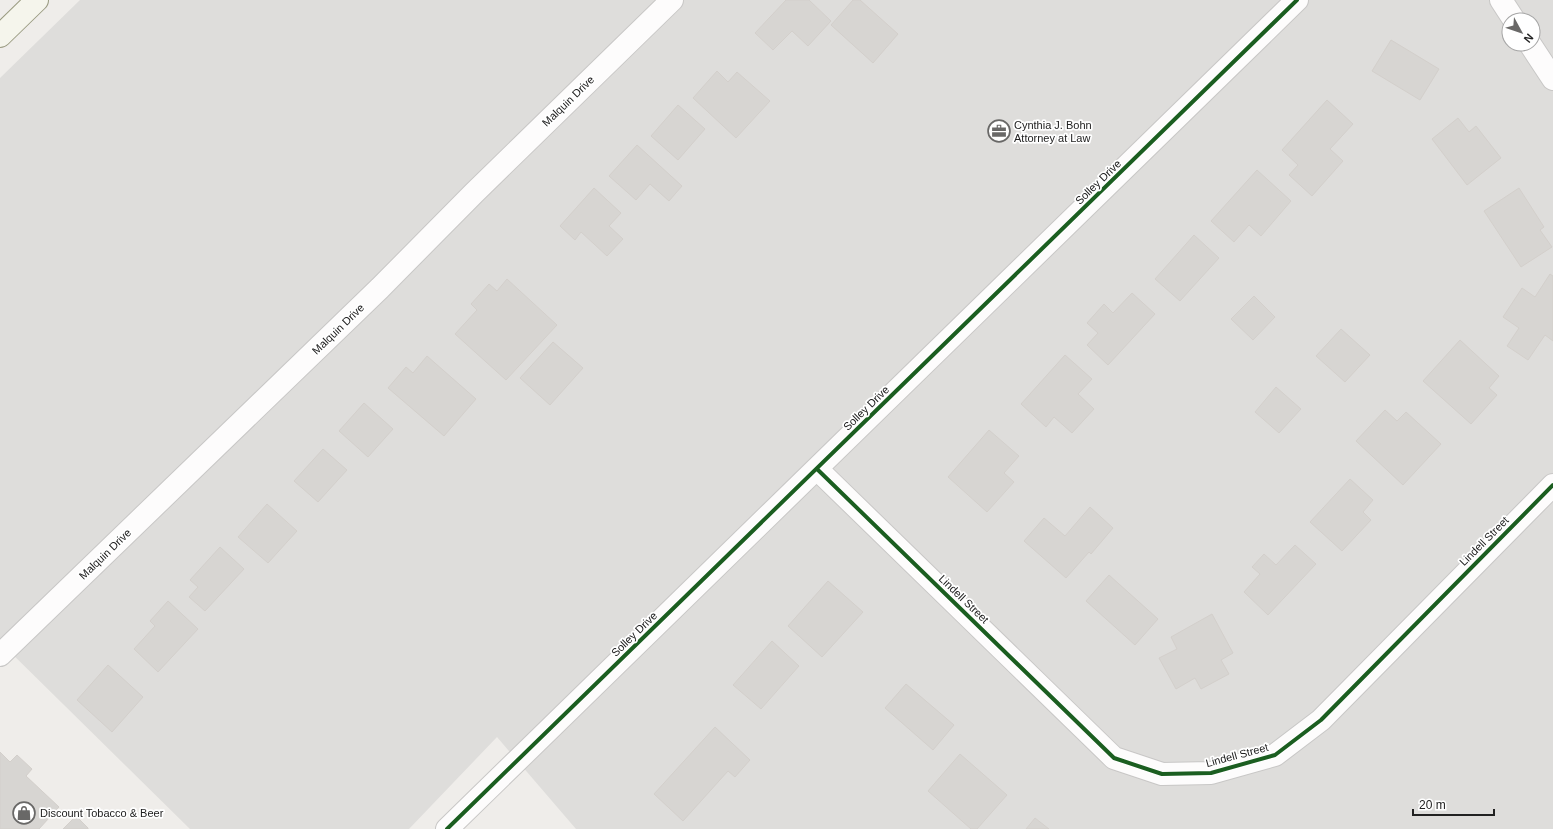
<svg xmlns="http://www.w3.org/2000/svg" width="1553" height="829" font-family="Arial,sans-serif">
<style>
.residential{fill:#dedddb;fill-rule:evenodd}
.building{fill:#d7d5d2;stroke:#d3cfcb}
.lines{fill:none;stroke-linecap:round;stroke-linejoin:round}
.minor-casing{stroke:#c8c7c6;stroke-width:24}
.secondary-casing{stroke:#999a80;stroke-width:24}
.minor{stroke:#fdfcfc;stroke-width:22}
.secondary{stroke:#f5f5ec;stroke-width:22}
.cycleway-casing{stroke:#fff;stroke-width:6}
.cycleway{stroke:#1b5e20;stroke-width:4}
.labels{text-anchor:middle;stroke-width:3.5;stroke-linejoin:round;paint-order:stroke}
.street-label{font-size:11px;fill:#212121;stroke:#fff}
.poi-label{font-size:11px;fill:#212121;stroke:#fff;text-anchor:start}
</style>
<rect width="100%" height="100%" fill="#efedea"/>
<path class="residential" d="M80 0H1553V829H576L497 737 409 829H190L0 642V78ZM1509 20H1533V44H1509Z"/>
<g class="building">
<path d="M786 0H809L831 21 808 46 792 31 773 50 755 33Z"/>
<path d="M853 0H860L898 34 873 63 831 25Z"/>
<path d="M1391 40 1439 69 1420 100 1372 71Z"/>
<path d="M717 71 728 82 737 72 770 101 736 138 693 98Z"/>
<path d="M1327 100 1353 124 1330 149 1343 161 1312 196 1289 175 1298 165 1282 150Z"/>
<path d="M678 105 705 129 678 160 651 136Z"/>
<path d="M1458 118 1469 132 1476 126 1501 158 1467 185 1432 139Z"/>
<path d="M637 145 682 186 669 201 650 184 636 200 609 176Z"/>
<path d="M1257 170 1291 201 1261 236 1249 225 1234 242 1211 221Z"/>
<path d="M594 188 621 213 609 226 623 239 607 256 581 232 575 240 560 226Z"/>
<path d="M1519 188 1544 227 1540 230 1552 247 1521 267 1484 211Z"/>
<path d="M1194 235 1219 258 1180 301 1155 279Z"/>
<path d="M1550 274 1553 276V341L1545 335 1528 360 1507 346 1519 328 1503 317 1522 288 1535 297Z"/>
<path d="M507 279 557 325 506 380 455 334 477 310 471 304 489 284 497 291Z"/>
<path d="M1132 293 1155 314 1108 365 1087 345 1098 333 1087 323 1104 304 1113 313Z"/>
<path d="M1254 296 1275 317 1253 340 1231 319Z"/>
<path d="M1341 329 1370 355 1345 382 1316 356Z"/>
<path d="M1460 340 1499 376 1489 388 1497 395 1471 424 1423 381Z"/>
<path d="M553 342 583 368 550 405 520 378Z"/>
<path d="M1065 355 1092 379 1078 394 1094 409 1072 433 1054 417 1046 427 1021 404Z"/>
<path d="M427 356 476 399 444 436 388 388 406 367 413 373Z"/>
<path d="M1276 387 1301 409 1279 433 1255 412Z"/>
<path d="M364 403 393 429 368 457 339 431Z"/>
<path d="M1385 410 1397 421 1406 412 1441 444 1403 485 1356 441Z"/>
<path d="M989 430 1019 456 1004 473 1014 482 987 512 948 477Z"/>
<path d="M323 449 347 470 318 502 294 481Z"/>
<path d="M1350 479 1373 500 1363 512 1371 520 1342 551 1310 522Z"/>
<path d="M267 504 297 531 268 563 238 537Z"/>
<path d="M1090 507 1113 528 1091 554 1089 552 1066 578 1024 541 1044 518 1065 536Z"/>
<path d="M1295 545 1316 564 1268 615 1244 592 1260 574 1252 567 1264 554 1276 565Z"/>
<path d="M220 547 244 569 205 611 189 597 198 587 190 580Z"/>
<path d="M1109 575 1158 619 1135 645 1086 601Z"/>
<path d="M828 581 863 612 822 657 788 626Z"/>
<path d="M168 601 198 629 158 672 134 649 155 626 150 621Z"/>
<path d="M1212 614 1233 653 1221 660 1229 674 1201 689 1195 678 1176 689 1159 658 1177 649 1171 637Z"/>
<path d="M772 641 799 666 761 709 733 685Z"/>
<path d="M108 665 143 697 112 732 77 700Z"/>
<path d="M906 684 954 725 933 750 885 708Z"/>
<path d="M715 727 750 760 735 777 728 771 683 821 654 794Z"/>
<path d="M0 752 10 762 17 755 32 769 26 776 59 807 39 829H0Z"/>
<path d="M960 754 1007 795 977 829H971L928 791Z"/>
<path d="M76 816 88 828V829H63Z"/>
<path d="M1035 818 1049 829H1026Z"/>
</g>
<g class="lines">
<g class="minor-casing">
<g id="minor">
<path d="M1501 0 1514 20"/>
<path d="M1530 44 1553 79"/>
<path d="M817 469 1114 758 1162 774 1211 773 1275 755 1321 720 1553 485"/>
<path d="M0 655 380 288 474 193 672 0"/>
<path d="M447 829 1297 0"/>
</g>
</g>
<g class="secondary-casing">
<path id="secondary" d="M0 36 37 0"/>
</g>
<use href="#minor" class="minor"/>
<use href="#secondary" class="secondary"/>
<g class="cycleway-casing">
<g id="cycleway">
<path d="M817 469 1114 758 1162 774 1211 773 1275 755 1321 720 1553 485"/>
<path d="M447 829 1297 0"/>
</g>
</g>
<use href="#cycleway" class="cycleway"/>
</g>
<defs>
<g id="office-ring" transform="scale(1.15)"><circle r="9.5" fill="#fff" stroke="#696867" stroke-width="1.5"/><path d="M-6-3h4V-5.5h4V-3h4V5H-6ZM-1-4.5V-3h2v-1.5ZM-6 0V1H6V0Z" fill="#696867"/></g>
<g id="shop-ring" transform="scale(1.15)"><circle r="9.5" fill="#fff" stroke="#696867" stroke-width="1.5"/><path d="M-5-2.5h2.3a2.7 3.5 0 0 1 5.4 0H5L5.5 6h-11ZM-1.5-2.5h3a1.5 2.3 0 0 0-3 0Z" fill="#696867"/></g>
</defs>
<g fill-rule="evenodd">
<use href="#office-ring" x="999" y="131"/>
<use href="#shop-ring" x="24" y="813"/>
</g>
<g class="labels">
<g class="street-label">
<text transform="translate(568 101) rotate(-44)" y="4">Malquin Drive</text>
<text transform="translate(1098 182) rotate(-44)" y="4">Solley Drive</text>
<text transform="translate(338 329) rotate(-44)" y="4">Malquin Drive</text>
<text transform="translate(866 408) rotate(-44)" y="4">Solley Drive</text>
<text transform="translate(1484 541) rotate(-45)" y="4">Lindell Street</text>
<text transform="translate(105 554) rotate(-44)" y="4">Malquin Drive</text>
<text transform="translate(964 599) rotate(44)" y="4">Lindell Street</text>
<text transform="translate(634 634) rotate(-44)" y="4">Solley Drive</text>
<text transform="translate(1237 755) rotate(-15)" y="4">Lindell Street</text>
</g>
<g class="poi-label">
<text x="1014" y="129">Cynthia J. Bohn<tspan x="1014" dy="13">Attorney at Law</tspan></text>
<text x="40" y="817">Discount Tobacco &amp; Beer</text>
</g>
</g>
<g transform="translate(1521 32) rotate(130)"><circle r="19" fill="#ffffff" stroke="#a6a6a6"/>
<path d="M0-3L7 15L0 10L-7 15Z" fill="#696867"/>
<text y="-6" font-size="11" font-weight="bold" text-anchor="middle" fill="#212121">N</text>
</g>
<path d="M1413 809v6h81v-6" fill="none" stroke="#212121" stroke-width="2"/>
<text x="1419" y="809" font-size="12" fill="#212121" stroke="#ffffff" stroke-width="3" paint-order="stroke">20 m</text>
</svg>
